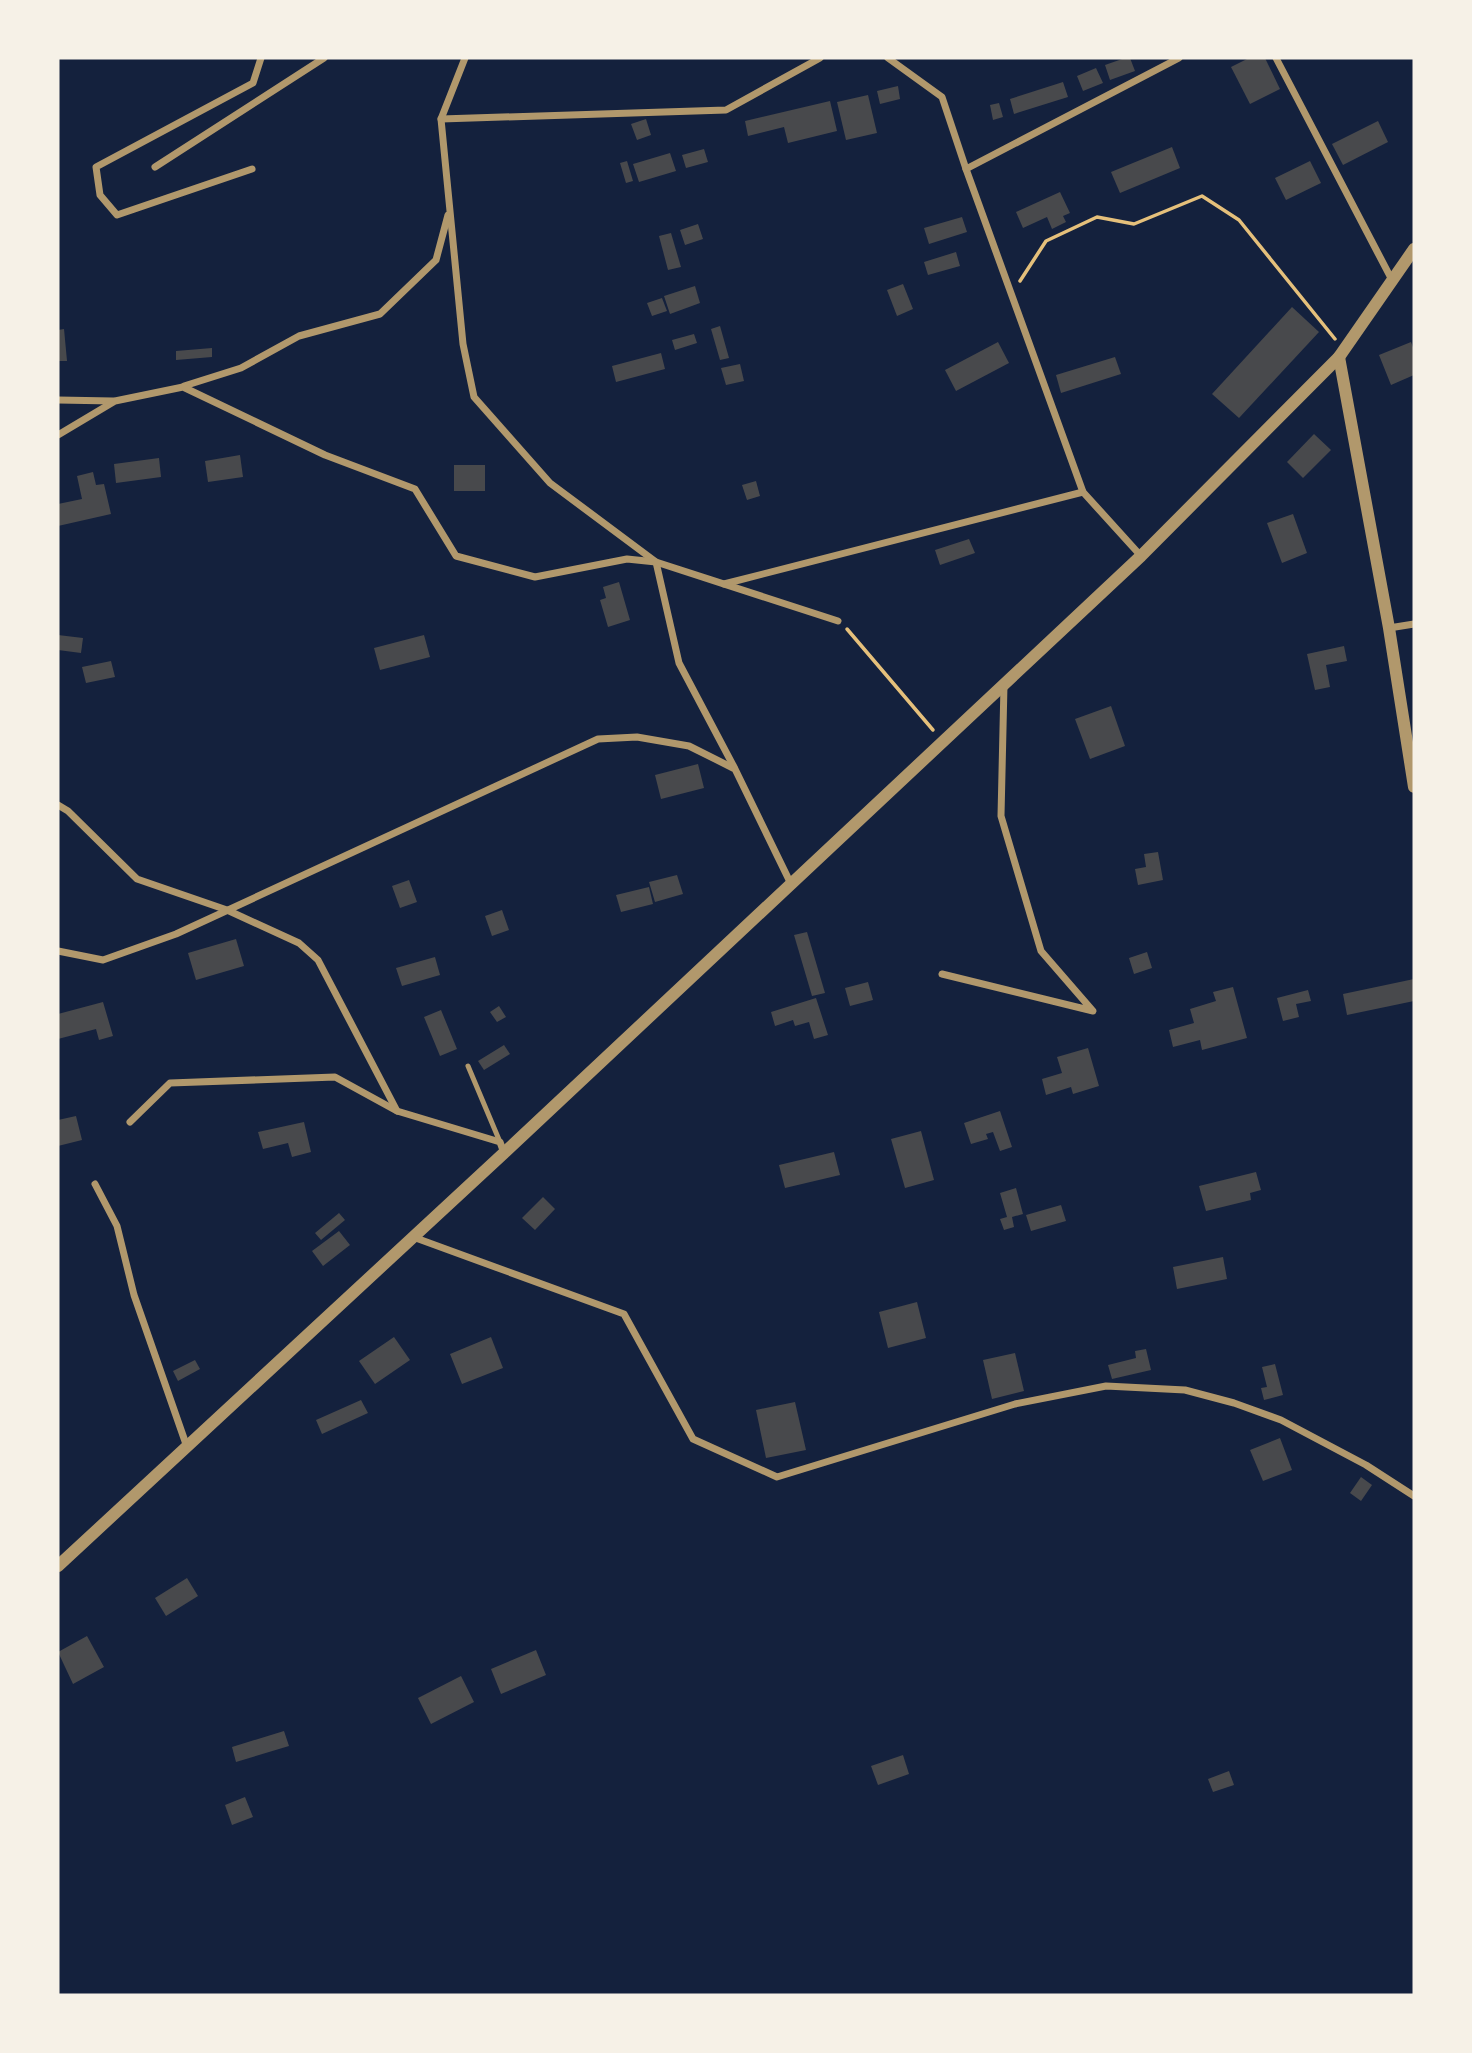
<svg xmlns="http://www.w3.org/2000/svg" width="1472" height="2053" font-family="'Crimson Pro',serif">
<style>
.building{fill:#48494c}
.lines{fill:none;stroke-linecap:round;stroke-linejoin:round}
.path{stroke:#e5c07b;stroke-width:3.5}
.service{stroke:#b1986c;stroke-width:5}
.minor{stroke:#b1986c;stroke-width:7}
.tertiary{stroke:#b1986c;stroke-width:12}
</style>
<rect width="100%" height="100%" fill="#14213d"/>
<g class="building">
<path d="M1125 58H1130L1135 71 1110 80 1105 65Z"/>
<path d="M1249 58H1265L1280 89 1250 104 1231 67Z"/>
<path d="M1096 68 1103 83 1083 91 1077 76Z"/>
<path d="M1063 82 1068 97 1014 114 1010 99Z"/>
<path d="M898 86 900 99 880 104 877 91Z"/>
<path d="M868 95 877 133 846 140 837 102Z"/>
<path d="M830 101 837 131 788 143 784 127 748 136 745 121Z"/>
<path d="M999 103 1003 117 993 120 990 105Z"/>
<path d="M646 119 651 135 637 140 631 124Z"/>
<path d="M1378 121 1388 142 1343 165 1332 144Z"/>
<path d="M1172 147 1180 168 1120 193 1111 172Z"/>
<path d="M704 149 708 162 686 168 682 155Z"/>
<path d="M670 153 676 171 639 182 633 164Z"/>
<path d="M627 161 633 181 626 183 620 163Z"/>
<path d="M1310 161 1321 183 1286 200 1275 178Z"/>
<path d="M1060 192 1070 213 1063 216 1066 222 1052 229 1047 217 1023 228 1016 212Z"/>
<path d="M962 217 967 232 929 244 924 228Z"/>
<path d="M698 224 703 239 685 245 680 230Z"/>
<path d="M671 233 681 267 668 270 659 236Z"/>
<path d="M956 252 960 266 928 275 924 262Z"/>
<path d="M903 284 913 309 897 316 887 290Z"/>
<path d="M695 286 700 303 670 314 664 296Z"/>
<path d="M662 298 667 311 652 316 647 303Z"/>
<path d="M1292 307 1319 332 1239 418 1212 394Z"/>
<path d="M720 326 729 358 720 360 711 329Z"/>
<path d="M64 329 67 361H58V330Z"/>
<path d="M694 334 697 343 675 350 672 340Z"/>
<path d="M998 342 1009 363 956 391 945 370Z"/>
<path d="M1411 342 1414 350V375L1391 385 1379 355Z"/>
<path d="M212 348V357L176 360V351Z"/>
<path d="M661 353 665 369 616 382 612 366Z"/>
<path d="M1115 357 1121 374 1061 393 1056 375Z"/>
<path d="M740 364 744 381 726 385 721 368Z"/>
<path d="M1314 434 1331 450 1303 478 1287 462Z"/>
<path d="M240 455 243 477 208 482 205 461Z"/>
<path d="M159 458 161 477 116 483 114 464Z"/>
<rect x="454" y="465" width="31" height="26"/>
<path d="M93 472 96 485 104 484 111 514 58 526V504L82 499 77 476Z"/>
<path d="M756 481 760 496 747 500 742 485Z"/>
<path d="M1293 514 1307 553 1282 563 1267 523Z"/>
<path d="M969 539 975 553 940 565 935 550Z"/>
<path d="M619 582 630 620 608 627 600 600 606 598 603 587Z"/>
<path d="M58 635 83 638 81 653 58 650Z"/>
<path d="M424 635 430 657 380 670 374 648Z"/>
<path d="M1344 646 1347 661 1326 665 1330 687 1315 690 1307 654Z"/>
<path d="M111 661 115 677 86 683 82 667Z"/>
<path d="M1111 706 1125 746 1090 759 1075 719Z"/>
<path d="M698 764 704 788 661 799 655 775Z"/>
<path d="M1158 852 1163 880 1138 885 1135 869 1146 867 1144 854Z"/>
<path d="M677 875 683 894 655 902 649 882Z"/>
<path d="M409 880 417 902 400 908 392 886Z"/>
<path d="M649 887 653 904 621 912 616 895Z"/>
<path d="M502 910 509 930 492 936 485 916Z"/>
<path d="M807 932 825 993 812 996 794 935Z"/>
<path d="M236 939 244 966 196 980 188 953Z"/>
<path d="M1147 952 1152 968 1134 974 1129 958Z"/>
<path d="M435 957 440 975 402 986 396 968Z"/>
<path d="M1414 979V1001L1347 1015 1343 994Z"/>
<path d="M868 982 873 1000 850 1006 845 988Z"/>
<path d="M1233 987 1247 1038 1202 1050 1200 1040 1173 1047 1169 1030 1194 1023 1190 1009 1216 1001 1213 992Z"/>
<path d="M1308 990 1311 1001 1296 1004 1299 1017 1283 1021 1277 998Z"/>
<path d="M816 998 828 1035 814 1039 809 1022 795 1026 793 1020 775 1026 771 1012Z"/>
<path d="M103 1002 113 1036 99 1040 96 1029 58 1039V1014Z"/>
<path d="M499 1006 506 1017 497 1022 490 1012Z"/>
<path d="M441 1010 457 1049 440 1056 424 1017Z"/>
<path d="M504 1045 510 1054 484 1070 478 1061Z"/>
<path d="M1088 1048 1099 1086 1073 1094 1071 1087 1046 1095 1042 1079 1062 1073 1057 1057Z"/>
<path d="M1000 1111 1012 1147 1000 1151 993 1132 986 1134 988 1139 971 1144 964 1123Z"/>
<path d="M76 1116 82 1140 58 1146V1120Z"/>
<path d="M304 1122 311 1152 292 1157 288 1143 263 1149 258 1132Z"/>
<path d="M921 1131 934 1180 905 1188 891 1139Z"/>
<path d="M834 1152 840 1175 785 1188 779 1165Z"/>
<path d="M1256 1172 1261 1190 1250 1193 1251 1200 1206 1211 1199 1186Z"/>
<path d="M1016 1188 1023 1214 1012 1217 1014 1227 1004 1230 1000 1219 1007 1217 1000 1193Z"/>
<path d="M543 1197 555 1209 535 1230 522 1218Z"/>
<path d="M1061 1205 1066 1221 1031 1231 1026 1215Z"/>
<path d="M339 1213 345 1220 321 1240 315 1233Z"/>
<path d="M339 1231 350 1245 323 1266 312 1251Z"/>
<path d="M1223 1257 1227 1279 1177 1289 1173 1267Z"/>
<path d="M917 1302 926 1338 888 1348 879 1312Z"/>
<path d="M394 1337 410 1360 375 1384 359 1361Z"/>
<path d="M491 1337 503 1368 462 1384 450 1354Z"/>
<path d="M1146 1349 1151 1370 1112 1379 1108 1365 1136 1358 1135 1351Z"/>
<path d="M1015 1353 1024 1391 992 1399 983 1360Z"/>
<path d="M195 1360 200 1369 178 1381 173 1371Z"/>
<path d="M1275 1364 1283 1395 1264 1400 1261 1388 1267 1387 1262 1367Z"/>
<path d="M361 1400 368 1413 322 1434 316 1420Z"/>
<path d="M795 1402 806 1450 766 1458 756 1410Z"/>
<path d="M1280 1438 1292 1470 1263 1481 1250 1450Z"/>
<path d="M1361 1477 1372 1485 1361 1501 1350 1493Z"/>
<path d="M187 1578 198 1596 166 1616 155 1598Z"/>
<path d="M87 1636 104 1667 73 1684 58 1652Z"/>
<path d="M536 1650 546 1675 501 1694 491 1669Z"/>
<path d="M461 1676 474 1702 431 1724 418 1698Z"/>
<path d="M284 1731 289 1746 236 1762 232 1747Z"/>
<path d="M903 1755 909 1774 878 1785 871 1766Z"/>
<path d="M1229 1771 1234 1785 1213 1792 1208 1779Z"/>
<path d="M245 1797 253 1817 232 1825 225 1805Z"/>
</g>
<g class="lines">
<g class="path">
<path d="M1020 281 1046 241 1097 217 1134 224 1202 196 1239 220 1335 339"/>
<path d="M847 629 933 730"/>
</g>
<path class="service" d="M468 1066 500 1142"/>
<g class="minor">
<path d="M465 58 441 119 463 344 474 397 550 483 656 562 679 663 734 767"/>
<path d="M888 58 942 97 966 169 1083 492 1141 556"/>
<path d="M1276 58 1392 280"/>
<path d="M441 119 726 110 820 58"/>
<path d="M155 167 324 58"/>
<path d="M252 169 117 215 100 195 96 167 253 83 261 58"/>
<path d="M966 169 1179 58"/>
<path d="M184 386 241 368 299 336 380 314 436 260 448 215"/>
<path d="M58 400 113 401"/>
<path d="M58 435 115 401 183 387 325 455 415 489 456 556 535 577 627 559 656 562 838 621"/>
<path d="M724 584 1083 492"/>
<path d="M1389 628 1414 624"/>
<path d="M58 805 68 811 137 879 227 910 299 943 318 960 397 1111 500 1142 504 1153"/>
<path d="M58 951 103 960 176 934 598 739 637 737 689 746 735 769 791 884"/>
<path d="M942 974 1093 1011 1041 951 1001 816 1004 685"/>
<path d="M130 1122 170 1083 335 1077 397 1111"/>
<path d="M95 1184 117 1226 134 1295 187 1447"/>
<path d="M413 1237 624 1314 693 1439 777 1477 1015 1404 1106 1386 1185 1390 1234 1403 1281 1420 1366 1465 1414 1496"/>
</g>
<g class="tertiary">
<path d="M1339 357 1389 628 1414 787"/>
<path d="M58 1566 504 1153 1141 556 1339 357 1414 249"/>
</g>
</g>
<rect width="1472" height="2053" fill="none" stroke="#f6f1e7" stroke-width="119"/>
</svg>
